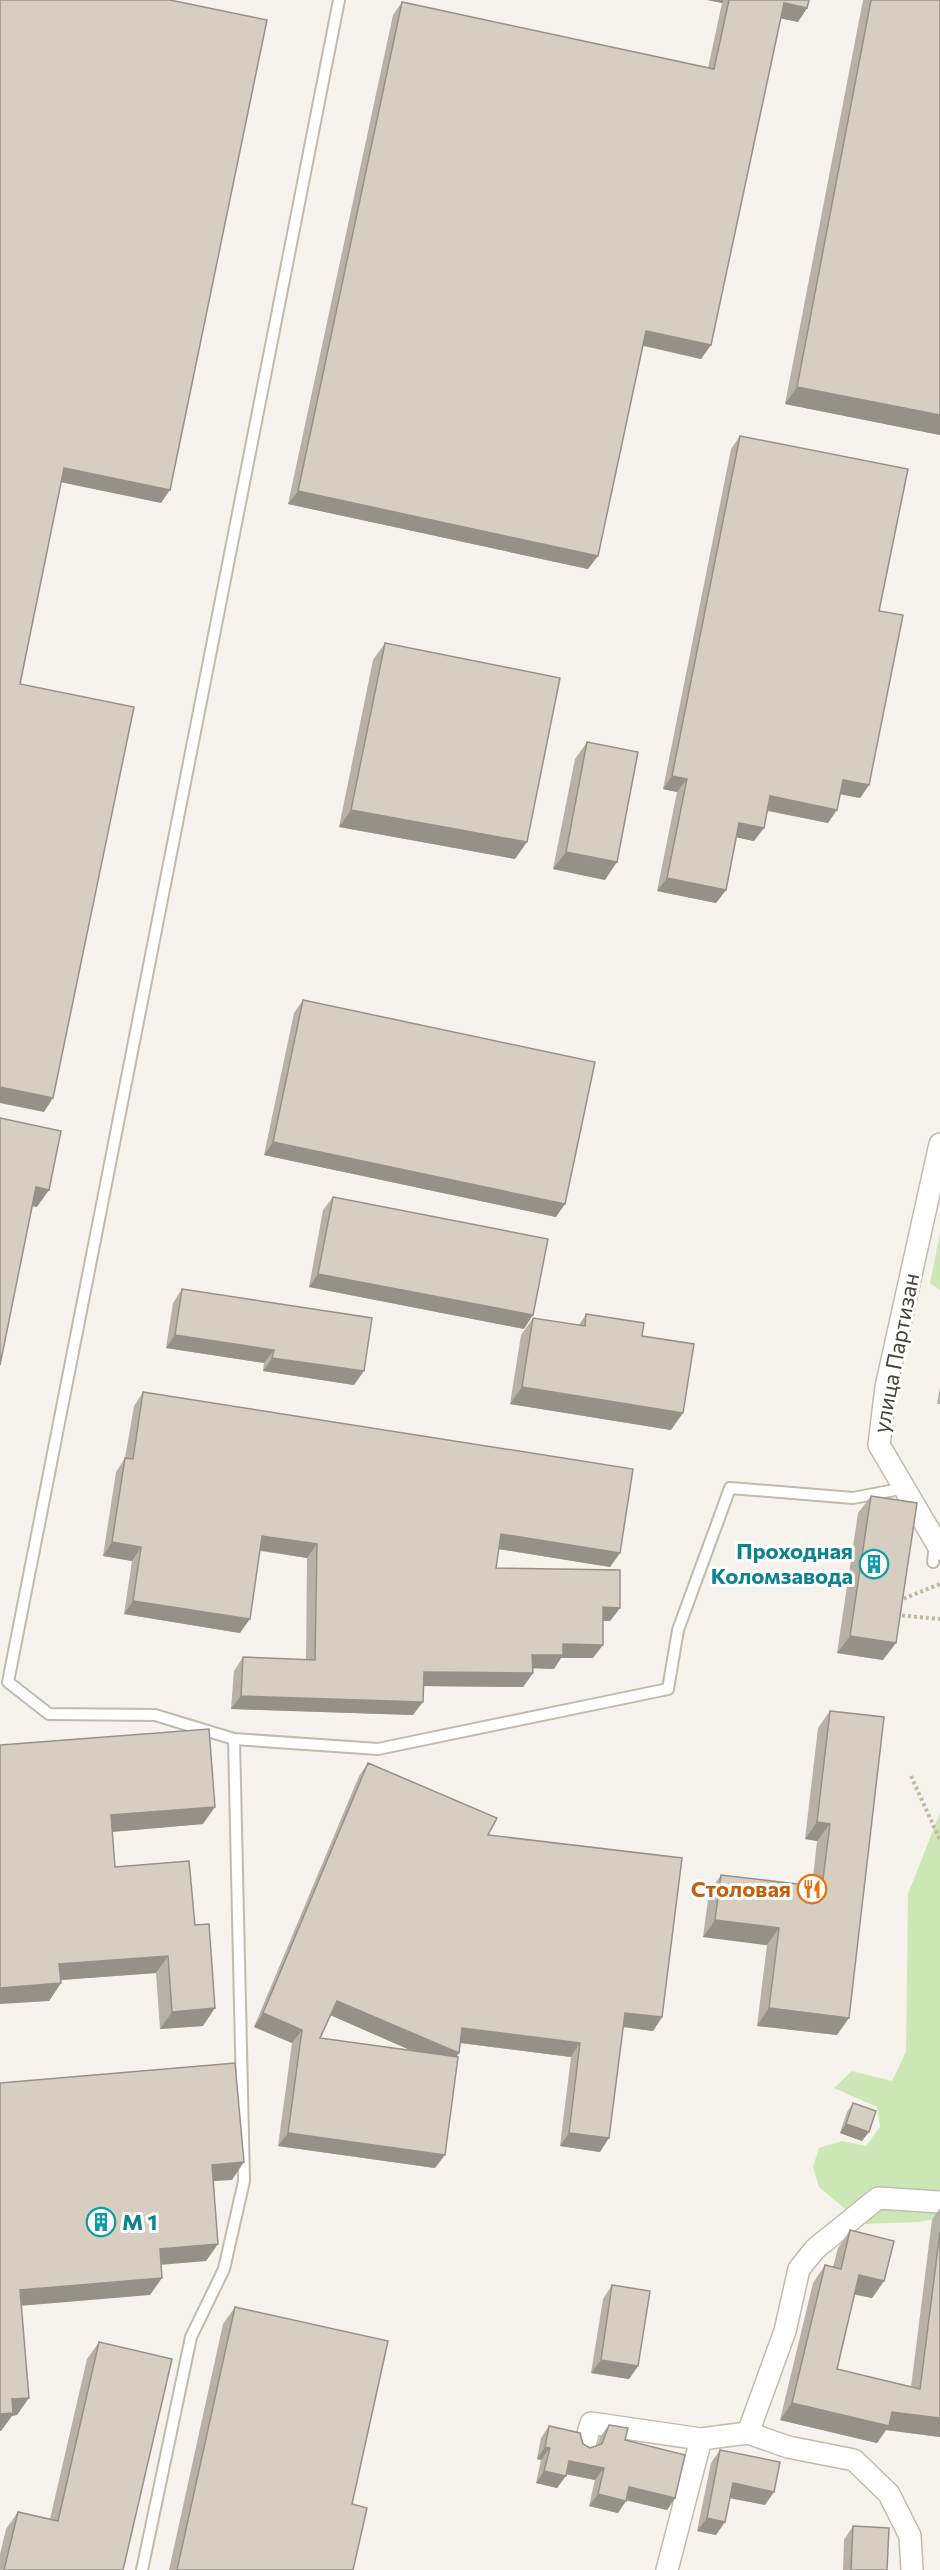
<svg xmlns="http://www.w3.org/2000/svg" width="940" height="2570" font-family="Commissioner,sans-serif">
<style>
.green{fill:#cee7b7}
.lines{fill:none;stroke-linecap:round;stroke-linejoin:round}
.service-casing{stroke:#c0bbae;stroke-width:14}
.minor-casing{stroke:#c0bbae;stroke-width:24}
.path{stroke:#c1b8a0;stroke-width:4;stroke-dasharray:3 3;stroke-linecap:butt}
.service{stroke:#fff;stroke-width:10}
.minor{stroke:#fff;stroke-width:21}
.wall{fill:#b8b2a6;fill-rule:evenodd}
.shaded-wall{fill:#969187}
.building{fill:#d6cfc1;stroke:#969187;stroke-width:1.5}
.labels{text-anchor:middle;stroke-width:6;stroke-linejoin:round;paint-order:stroke}
.street-label{font-size:22px;fill:#494439;stroke:#fff}
.culture-label{font-size:22px;font-weight:bold;fill:#0d838f;stroke:#fff;text-anchor:end}
.food-label{font-size:22px;font-weight:bold;fill:#c56008;stroke:#fff;text-anchor:end}
</style>
<rect width="100%" height="100%" fill="#f5f3ec"/>
<g class="green">
<path d="M940 1233V1290L930 1283Z"/>
<path d="M940 1813V2218L919 2222 863 2224 819 2187 813 2167 819 2148 842 2141 866 2146 880 2127 877 2107 834 2088 852 2071 892 2081 906 2052 908 1894Z"/>
</g>
<g class="lines">
<g class="service-casing">
<g id="service">
<path d="M339 0 8 1682 49 1714 155 1715 234 1739 378 1749 668 1689 678 1630 730 1488 853 1498 905 1488"/>
<path d="M933 1562 935 1544"/>
<path d="M142 2570 191 2337 224 2269 244 2181 234 1739"/>
</g>
</g>
<g class="minor-casing">
<g id="minor">
<path d="M940 1144 886 1387 879 1445 940 1549"/>
<path d="M584 2448 591 2423 701 2439 748 2433"/>
<path d="M667 2570 701 2439"/>
<path d="M912 2570 910 2536 889 2494 854 2460 788 2447 748 2433 785 2331 799 2269 815 2249 878 2198 940 2202"/>
</g>
</g>
<g class="path">
<path d="M898 1601 940 1584"/>
<path d="M896 1615 940 1619"/>
<path d="M911 1776 940 1840"/>
</g>
<use href="#service" class="service"/>
<use href="#minor" class="minor"/>
</g>
<g class="wall">
<path d="M707 0H809L807 8 798 22 781 18 711 345 701 359 643 346 588 569 288 504 393 15 402 2 708 68 722 3Z"/>
<path d="M863 0H940V435L785 404Z"/>
<path d="M740 436 879 611 869 785 860 798 840 794 828 823 767 811 754 841 736 837 726 890 716 903 657 891 677 792 663 789 731 449Z"/>
<path d="M385 643 515 859 339 827 373 660Z"/>
<path d="M587 742 605 880 553 869 575 759Z"/>
<path d="M303 1000 556 1217 264 1155 294 1013Z"/>
<path d="M333 1197 524 1329 309 1287 323 1210Z"/>
<path d="M182 1289 354 1385 263 1371 264 1363 166 1348 173 1303Z"/>
<path d="M586 1314 642 1336 671 1430 510 1404 521 1335 533 1318 579 1325Z"/>
<path d="M940 1387V1404H937Z"/>
<path d="M143 1392 620 1553 610 1567 499 1549 496 1568 620 1608 610 1621H603L593 1658H561L554 1669 533 1668V1673L523 1687 424 1686 413 1715 231 1709 234 1671 243 1657 306 1660 307 1558 260 1551 240 1633 124 1614 132 1561 103 1556 116 1472 125 1458 134 1406Z"/>
<path d="M871 1496 883 1660 837 1653 858 1513Z"/>
<path d="M830 1711 837 2035 757 2026 767 1945 703 1937 709 1892 721 1875 812 1886 817 1841 805 1839 818 1728Z"/>
<path d="M0 1745 203 1824 112 1832 115 1867 189 1861 203 2026 160 2029 156 1973 61 1980V1983L49 2001Z"/>
<path d="M368 1763 488 1835 662 2017 653 2031 623 2027 600 2152 560 2146 571 2057 460 2043 459 2053 456 2057 435 2168 278 2146 292 2043 254 2027 359 1776ZM330 2015 412 2051 320 2038Z"/>
<path d="M853 2103 862 2141 840 2133 847 2112Z"/>
<path d="M940 2208V2437L886 2430 877 2443 780 2420 813 2283 825 2265 833 2267 838 2248 850 2230 884 2281 872 2298 855 2294 837 2369 911 2387 932 2220Z"/>
<path d="M612 2285 638 2366 629 2379 591 2373 603 2299Z"/>
<path d="M235 2307 352 2504 353 2570H169L223 2324Z"/>
<path d="M99 2342 123 2570H0V2554L6 2529 18 2512 50 2519 87 2359Z"/>
<path d="M609 2425 625 2440 675 2498 667 2510 626 2500 618 2513 589 2506 595 2480 566 2474 557 2488 536 2483 541 2460 537 2459 541 2438 549 2426 590 2448 597 2446 600 2437Z"/>
<path d="M720 2450 765 2505 730 2498 716 2535 697 2531 711 2463Z"/>
<path d="M853 2526 887 2570H843L844 2540Z"/>
</g>
<g class="shaded-wall">
<path d="M707 0H724L722 3Z"/>
<path d="M784 3 807 8 798 22 774 17Z"/>
<path d="M646 331 711 345 701 359 637 344Z"/>
<path d="M797 387 940 415V435L785 404Z"/>
<path d="M64 468 170 490 161 503 55 481Z"/>
<path d="M298 491 598 556 588 569 288 504Z"/>
<path d="M672 776 687 779 677 792 663 789Z"/>
<path d="M843 780 869 785 860 798 834 793Z"/>
<path d="M770 796 837 810 828 823 761 809Z"/>
<path d="M351 810 527 842 515 859 339 827Z"/>
<path d="M739 823 764 828 754 841 730 836Z"/>
<path d="M566 852 617 862 605 880 553 869Z"/>
<path d="M667 878 726 890 716 903 657 891Z"/>
<path d="M0 1087 53 1098 44 1112 0 1103Z"/>
<path d="M273 1142 565 1204 556 1217 264 1155Z"/>
<path d="M36 1187 49 1190 37 1207 24 1205Z"/>
<path d="M318 1274 533 1315 524 1329 309 1287Z"/>
<path d="M175 1335 274 1350 264 1363 166 1348Z"/>
<path d="M272 1358 364 1371 354 1385 263 1371Z"/>
<path d="M522 1387 683 1413 671 1430 510 1404Z"/>
<path d="M501 1534 620 1553 610 1567 492 1548Z"/>
<path d="M262 1536 317 1544 307 1558 253 1549Z"/>
<path d="M112 1542 141 1547 132 1561 103 1556Z"/>
<path d="M133 1601 250 1619 240 1633 124 1614Z"/>
<path d="M603 1607 620 1608 610 1621H594Z"/>
<path d="M850 1636 896 1643 883 1660 837 1653Z"/>
<path d="M563 1644 603 1645 593 1658H561L554 1669 523 1668 532 1655Z"/>
<path d="M424 1672 533 1673 523 1687 415 1686Z"/>
<path d="M241 1696 423 1702 413 1715 231 1709Z"/>
<path d="M215 1807 203 1824 98 1833 111 1815Z"/>
<path d="M817 1822 830 1824 817 1841 805 1839Z"/>
<path d="M715 1920 779 1928 767 1945 703 1937Z"/>
<path d="M168 1956 156 1973 47 1981 59 1964Z"/>
<path d="M61 1983 49 2001 0 2004V1988Z"/>
<path d="M337 2001 459 2053 449 2067 328 2014Z"/>
<path d="M215 2008 203 2026 160 2029 172 2012Z"/>
<path d="M769 2008 849 2018 837 2035 757 2026Z"/>
<path d="M263 2013 302 2030 292 2043 254 2027Z"/>
<path d="M625 2013 662 2017 653 2031 616 2026Z"/>
<path d="M462 2028 580 2043 571 2057 453 2042Z"/>
<path d="M846 2124 869 2132 862 2141 840 2133Z"/>
<path d="M288 2133 445 2155 435 2168 278 2146Z"/>
<path d="M569 2133 609 2138 600 2152 560 2146Z"/>
<path d="M244 2162 232 2180 199 2182 212 2165Z"/>
<path d="M218 2244 206 2261 148 2266 160 2249Z"/>
<path d="M859 2275 884 2281 872 2298 847 2293Z"/>
<path d="M162 2278 150 2295 7 2307 20 2290Z"/>
<path d="M601 2360 638 2366 629 2379 591 2373Z"/>
<path d="M29 2398 17 2415 12 2416 1 2431H0V2414L12 2399Z"/>
<path d="M792 2403 892 2412 940 2418V2437L886 2430 877 2443 780 2420Z"/>
<path d="M545 2447 550 2448 541 2460 537 2459Z"/>
<path d="M569 2461 604 2468 595 2480 560 2473Z"/>
<path d="M544 2471 566 2476 557 2488 536 2483Z"/>
<path d="M733 2483 774 2492 765 2505 724 2497Z"/>
<path d="M629 2487 675 2498 667 2510 621 2499Z"/>
<path d="M598 2494 626 2501 618 2513 589 2506Z"/>
<path d="M707 2518 725 2522 716 2535 697 2531Z"/>
</g>
<g class="building">
<path d="M0 0H170L267 20 170 490 64 468 20 684 134 707 53 1098 0 1087Z"/>
<path d="M729 0H809L807 8 784 3 711 345 646 331 598 556 298 491 402 2 714 69Z"/>
<path d="M871 0H940V415L797 387Z"/>
<path d="M740 436 908 469 879 611 903 615 869 785 843 780 837 810 770 796 764 828 739 823 726 890 667 878 687 779 672 776Z"/>
<path d="M385 643 560 678 527 842 351 810Z"/>
<path d="M587 742 638 752 617 862 566 852Z"/>
<path d="M303 1000 595 1062 565 1204 273 1142Z"/>
<path d="M0 1118 61 1131 49 1190 36 1187 0 1365Z"/>
<path d="M333 1197 548 1239 533 1315 318 1274Z"/>
<path d="M182 1289 372 1318 364 1371 272 1358 274 1350 175 1335Z"/>
<path d="M586 1314 644 1323 642 1336 694 1344 683 1413 522 1387 533 1318 585 1326Z"/>
<path d="M143 1392 633 1469 620 1553 501 1534 496 1568 620 1570V1608L603 1607V1645L563 1644V1655H532L533 1673 424 1672 423 1702 241 1696 243 1657 315 1660 317 1544 262 1536 250 1619 133 1601 141 1547 112 1542 125 1458 133 1459Z"/>
<path d="M871 1496 917 1503 896 1643 850 1636Z"/>
<path d="M830 1711 884 1717 849 2018 769 2008 779 1928 715 1920 721 1875 822 1887 830 1824 817 1822Z"/>
<path d="M209 1729 215 1807 111 1815 115 1867 189 1861 195 1925 209 1924 215 2008 172 2012 168 1956 59 1964 61 1983 0 1988V1745Z"/>
<path d="M368 1763 497 1818 488 1835 682 1858 662 2017 625 2013 609 2138 569 2133 580 2043 462 2028 459 2053 337 2001 320 2038 458 2057 445 2155 288 2133 302 2030 263 2013Z"/>
<path d="M235 2063 244 2162 212 2165 218 2244 160 2249 162 2278 20 2290 29 2398 12 2399 13 2413 0 2414V2083Z"/>
<path d="M853 2103 876 2111 869 2132 846 2124Z"/>
<path d="M850 2230 894 2241 884 2281 859 2275 837 2369 920 2389 940 2232V2418L892 2412 889 2426 792 2403 825 2265 841 2269Z"/>
<path d="M612 2285 650 2291 638 2366 601 2360Z"/>
<path d="M235 2307 388 2341 352 2504 367 2508 353 2570H177Z"/>
<path d="M99 2342 172 2359 123 2570H4L18 2512 58 2521Z"/>
<path d="M609 2425 628 2428 625 2440 685 2455 675 2498 629 2487 626 2501 598 2494 604 2468 569 2461 566 2476 544 2471 550 2448 545 2447 549 2426 580 2433 583 2444 590 2448 602 2444Z"/>
<path d="M720 2450 780 2462 774 2492 733 2483 725 2522 707 2518Z"/>
<path d="M853 2526 889 2528 887 2570H851Z"/>
</g>
<defs>
<g id="building-ring" transform="scale(1.5)"><circle r="9.5" fill="#fff" stroke="#0f9aa8" stroke-width="1.5"/><path d="M-4-6H4V6H1V3H-1V6H-4ZM-2.5-4.3h1.7v1.8h-1.7ZM.8-4.3h1.7v1.8H.8ZM-2.5-1h1.7V.8h-1.7ZM.8-1h1.7V.8H.8Z" fill="#0f9aa8"/></g>
<g id="restaurant-ring" transform="scale(1.5)"><circle r="9.5" fill="#fff" stroke="#e8710a" stroke-width="1.5"/><path d="M-5-6h1v4h1v-4h1v4h1v-4h1v5L-1.5 .5V6h-2V.5L-5-1ZM5-6V6H3V1.5H1.5Q1.5-4 5-6Z" fill="#e8710a"/></g>
</defs>
<g fill-rule="evenodd">
<use href="#building-ring" x="874" y="1564"/>
<use href="#restaurant-ring" x="812" y="1889"/>
<use href="#building-ring" x="101" y="2222"/>
</g>
<g class="labels">
<g class="street-label">
<text transform="translate(896 1353) rotate(-79)" y="8">улица Партизан</text>
</g>
<g class="culture-label">
<text x="853" y="1559">Проходная<tspan x="853" dy="25">Коломзавода</tspan></text>
<text x="122" y="2230" text-anchor="start">M 1</text>
</g>
<g class="food-label">
<text x="791" y="1897">Столовая</text>
</g>
</g>
</svg>
